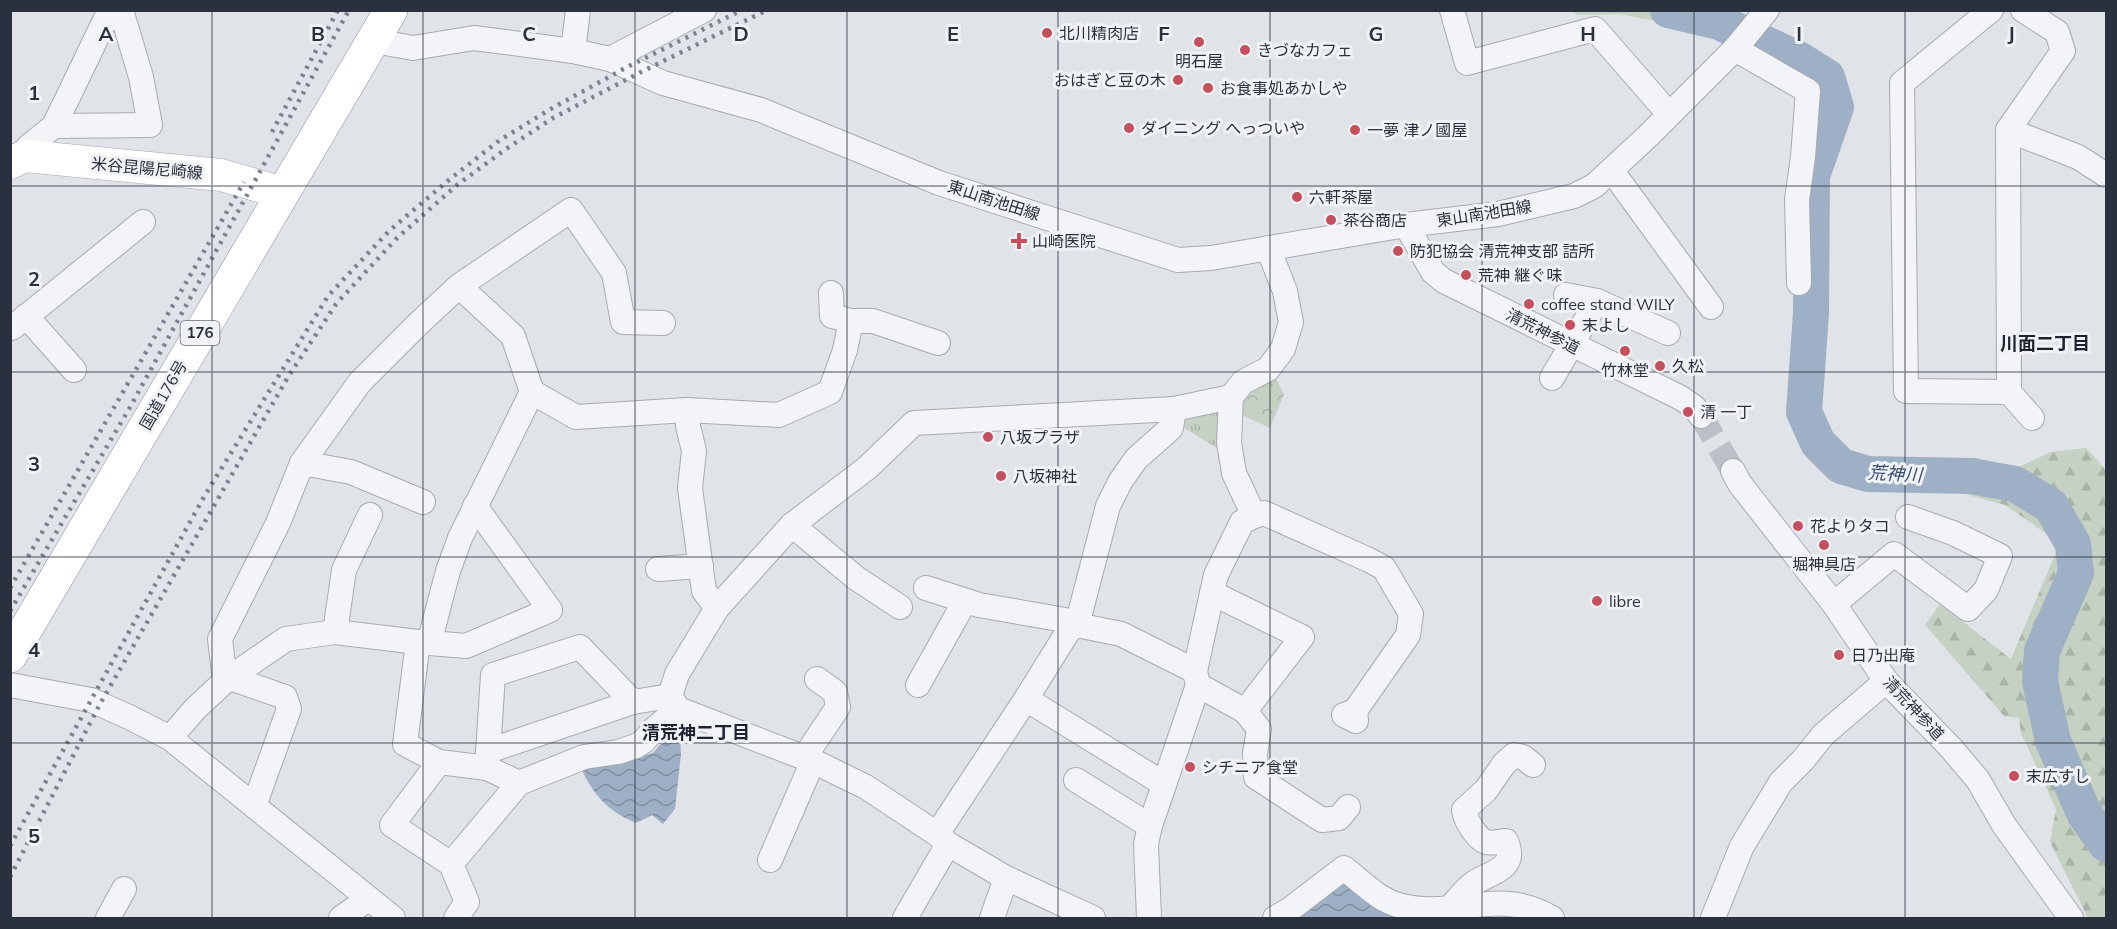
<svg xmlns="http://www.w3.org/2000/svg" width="2117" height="929" font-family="Mulish,'Noto Sans JP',sans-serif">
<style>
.grass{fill:url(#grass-tufts)}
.forest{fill:url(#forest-firs)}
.park{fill:url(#park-crowns)}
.water{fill:url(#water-waves)}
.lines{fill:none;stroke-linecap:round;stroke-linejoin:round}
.river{stroke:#9eb0c5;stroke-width:36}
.minor-tunnel{stroke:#bcbfc6;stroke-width:24;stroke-dasharray:24 12;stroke-linecap:butt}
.minor-casing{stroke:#a6aab2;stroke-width:26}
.major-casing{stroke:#a1a7b3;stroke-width:33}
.highway-casing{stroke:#89909e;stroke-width:34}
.minor{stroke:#f3f4f7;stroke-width:24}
.major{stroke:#fff;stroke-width:32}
.highway{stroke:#fff;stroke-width:33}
.rail{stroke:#7b8290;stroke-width:4.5;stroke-dasharray:3 6;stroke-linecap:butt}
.grid{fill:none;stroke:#2a313e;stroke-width:1.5;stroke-opacity:0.55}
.poi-dot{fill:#c44f5d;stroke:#f0f2f6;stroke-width:2}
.labels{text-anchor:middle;stroke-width:6;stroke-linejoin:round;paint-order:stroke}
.shield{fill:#f0f2f6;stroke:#656b75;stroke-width:1.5}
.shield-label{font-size:15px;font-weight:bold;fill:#2a313e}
.poi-label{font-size:16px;fill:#2a313e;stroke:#f0f2f6;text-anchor:start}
.street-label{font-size:16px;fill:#2a313e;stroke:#f0f2f6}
.neighbourhood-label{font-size:18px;font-weight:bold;fill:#1c222f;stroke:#f0f2f6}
.water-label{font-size:18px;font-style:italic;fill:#374e6f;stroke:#f0f2f6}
.grid-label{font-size:20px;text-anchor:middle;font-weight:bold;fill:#2a313e;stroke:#f0f2f6;stroke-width:6;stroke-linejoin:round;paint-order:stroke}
</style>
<defs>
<pattern id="grass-tufts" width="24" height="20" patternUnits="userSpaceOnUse" patternTransform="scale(1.5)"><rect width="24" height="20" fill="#c5d1c2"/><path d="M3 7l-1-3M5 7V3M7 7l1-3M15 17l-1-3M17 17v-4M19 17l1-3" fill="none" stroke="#a9b4a8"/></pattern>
<pattern id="forest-firs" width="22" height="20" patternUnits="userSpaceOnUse" patternTransform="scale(1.5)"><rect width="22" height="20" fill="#c5d1c2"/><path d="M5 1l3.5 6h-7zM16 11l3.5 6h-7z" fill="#a9b4a8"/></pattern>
<pattern id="park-crowns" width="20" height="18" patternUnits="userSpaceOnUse" patternTransform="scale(1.5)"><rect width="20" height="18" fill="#c5d1c2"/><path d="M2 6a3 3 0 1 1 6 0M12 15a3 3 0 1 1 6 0" fill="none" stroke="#a9b4a8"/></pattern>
<pattern id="water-waves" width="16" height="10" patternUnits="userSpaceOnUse" patternTransform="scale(1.5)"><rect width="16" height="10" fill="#9eb0c5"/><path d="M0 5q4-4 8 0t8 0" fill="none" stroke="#8190a1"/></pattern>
</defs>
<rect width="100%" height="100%" fill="#e0e3e8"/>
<path class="grass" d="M1218 409 1223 413 1220 450 1181 426 1182 418Z"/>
<g class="forest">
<path d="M1712 11V15L1673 24 1619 14 1578 15 1572 11Z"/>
<path d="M2086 448 2106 470V918H2088L2050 842 2056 809 2021 733 2019 718 2004 716 1925 625 1940 604 2011 659 2060 543 2005 505 1958 492 1957 465 1974 457 2014 469 2051 452Z"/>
</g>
<path class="park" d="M1275 377 1284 394 1270 428 1238 413 1246 396Z"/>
<g class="water">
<path d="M680 732 681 754 675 809 663 824 652 815 636 823C609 812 593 795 581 768L619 762 653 753 664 740Z"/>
<path d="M1340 883 1346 884 1376 904 1404 918H1298V914Z"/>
</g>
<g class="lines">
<path class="river" d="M1668 10 1719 22 1800 60 1827 77 1836 107 1812 176 1811 313 1804 412 1818 443 1841 466 1868 474 1971 476 2015 484 2051 506 2073 544 2076 573 2042 651 2040 681 2053 741 2084 813 2106 844"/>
<path class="minor-tunnel" d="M1701 416 1733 471"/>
<g class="minor-casing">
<g id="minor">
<path d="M1452 10 1467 63 1595 29 1669 114"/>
<path d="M1991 10 1902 83 1906 391 2009 392 2008 130 2063 51 2057 32 2023 10"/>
<path d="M374 41 413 48 474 38 573 51 610 59 663 83 761 110 939 183 1178 260 1211 258 1406 225 1498 214 1574 196 1594 186 1648 136 1735 49 1767 10"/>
<path d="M1735 49 1808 91 1803 157 1797 200 1799 283"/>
<path d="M573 51 578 10"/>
<path d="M610 59 704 10"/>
<path d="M54 126 150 125 141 77 121 10"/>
<path d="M2008 130 2078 157 2106 175"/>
<path d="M25 156 28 147 54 126 110 10"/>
<path d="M1612 171 1711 307"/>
<path d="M1406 225 1433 272 1444 281 1681 398 1694 407 1701 416"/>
<path d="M831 293 832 316 851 321H873L938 343"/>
<path d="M1566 295 1597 301 1668 333"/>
<path d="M26 316 74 370"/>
<path d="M663 323 623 322 614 273 571 210 459 286 513 336 532 392 576 417 687 410 779 415 830 392 845 350 851 321"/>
<path d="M10 326 12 328 143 222"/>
<path d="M1552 378 1597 301"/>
<path d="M2009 392 2032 418"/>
<path d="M1174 409 1231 397"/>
<path d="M687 410 688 426 694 451 690 488 704 591 717 608"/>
<path d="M302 463 351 472 423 502"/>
<path d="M1733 471 1740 484 1834 604 1886 681 1951 748 1978 780 2004 825 2071 918"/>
<path d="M1254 516 1264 513 1369 560 1384 568 1411 614 1408 635 1355 711 1356 721 1344 715 1355 711"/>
<path d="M792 525 856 578 900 607"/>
<path d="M658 569 701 566"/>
<path d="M926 588 979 605 1065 620 1077 625"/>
<path d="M1212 593 1216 575 1242 522 1254 516 1234 473 1229 443 1231 397 1243 382 1268 369 1283 349 1291 322 1285 291 1268 248"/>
<path d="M1834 604 1894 554 1968 609 1986 590 2000 556 1953 533 1908 517"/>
<path d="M335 632 344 570 370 515"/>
<path d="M418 642 405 744 439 762 487 768 519 783 584 757 618 752 636 746 644 741 652 731 678 709 813 761 866 787 937 834 948 844 1006 878 1093 918"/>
<path d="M429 643 448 571 460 538 532 392"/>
<path d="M230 678 285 697 289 709 254 806"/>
<path d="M225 681 286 639 335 632 418 642 466 646 550 610 475 506"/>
<path d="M10 685 91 700 129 717 170 738 393 918"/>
<path d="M918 685 965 601"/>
<path d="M670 696 677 674 717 608 792 525 867 468 914 423 1174 409 1171 428 1136 459 1120 482 1108 506 1077 625 1121 634 1195 671 1212 593 1302 637 1245 711 1198 685"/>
<path d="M1026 699 1164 784"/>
<path d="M1245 711 1259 729 1255 753 1256 777 1322 820 1339 818 1348 807"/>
<path d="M170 738 195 709 225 681 220 639 278 523 302 463 360 382 418 324 459 286"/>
<path d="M488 751 633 702 670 696 678 709"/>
<path d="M804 758 838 707 835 692 817 679"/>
<path d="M439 762 392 825 451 864 467 902 456 918"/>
<path d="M487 768 493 675 580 647 633 702"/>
<path d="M1076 780 1150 826"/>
<path d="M937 834 1026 699 1069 630 1077 625"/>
<path d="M770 860 813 761"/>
<path d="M451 864 519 783"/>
<path d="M1451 907C1458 899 1465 889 1474 883 1493 871 1518 869 1506 841 1500 841 1493 844 1486 842 1477 839 1465 820 1464 810L1486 790 1504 764 1514 755 1523 757 1533 765"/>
<path d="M108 918 124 889"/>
<path d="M341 918 368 899"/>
<path d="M905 918 948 844"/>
<path d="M992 918 1006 878"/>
<path d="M1149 918 1146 844 1150 826 1198 685 1195 671"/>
<path d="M1275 918 1289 910 1344 868C1362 882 1379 901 1402 906 1455 919 1498 886 1552 918"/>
<path d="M1713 918 1742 846 1781 782 1803 760 1823 735 1886 681"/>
</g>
</g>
<g class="major-casing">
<path id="major" d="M10 163 25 156 221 175 283 193"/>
</g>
<g class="highway-casing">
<path id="highway" d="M10 656 391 10"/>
</g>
<use href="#minor" class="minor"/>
<use href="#major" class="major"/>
<use href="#highway" class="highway"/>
<g class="rail">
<path d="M272 132 338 10"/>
<path d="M10 588 244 182"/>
<path d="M10 611 129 409 349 10"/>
<path d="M10 846 205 495 328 296 389 231 450 179 500 140 549 110 627 67 742 10"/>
<path d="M10 877 100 704 288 377 336 304 397 238 457 185 506 149 553 118 639 73 767 10"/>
</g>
</g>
<path class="grid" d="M212 10V918M423 10V918M635 10V918M847 10V918M1058 10V918M1270 10V918M1482 10V918M1694 10V918M1905 10V918M10 186H2106M10 372H2106M10 557H2106M10 743H2106"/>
<g class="poi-dot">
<circle cx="1047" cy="33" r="6"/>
<circle cx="1199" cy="42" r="6"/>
<circle cx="1245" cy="50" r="6"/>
<circle cx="1178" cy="80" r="6"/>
<circle cx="1208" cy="88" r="6"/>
<circle cx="1129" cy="128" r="6"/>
<circle cx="1355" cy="130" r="6"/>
<circle cx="1297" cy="197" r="6"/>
<circle cx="1331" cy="220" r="6"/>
<path d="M1016 232h6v6h6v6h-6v6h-6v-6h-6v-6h6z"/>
<circle cx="1398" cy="251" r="6"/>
<circle cx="1466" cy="275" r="6"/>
<circle cx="1529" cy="304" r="6"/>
<circle cx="1570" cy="325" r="6"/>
<circle cx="1625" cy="351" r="6"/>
<circle cx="1660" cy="366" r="6"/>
<circle cx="1688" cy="412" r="6"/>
<circle cx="988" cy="437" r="6"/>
<circle cx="1001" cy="476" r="6"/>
<circle cx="1798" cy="526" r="6"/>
<circle cx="1824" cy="545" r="6"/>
<circle cx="1597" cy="601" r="6"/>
<circle cx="1839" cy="655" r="6"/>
<circle cx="1190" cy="767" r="6"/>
<circle cx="2014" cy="776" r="6"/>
</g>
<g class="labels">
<rect class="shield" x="180.5" y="321" width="39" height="24" rx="4.5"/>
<g class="shield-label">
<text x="200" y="338">176</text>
</g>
<g class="poi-label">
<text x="1059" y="39">北川精肉店</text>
<text x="1257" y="56">きづなカフェ</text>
<text x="1199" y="67" text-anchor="middle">明石屋</text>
<text x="1166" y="86" text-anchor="end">おはぎと豆の木</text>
<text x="1220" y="94">お食事処あかしや</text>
<text x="1141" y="134">ダイニング へっついや</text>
<text x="1367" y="136">一夢 津ノ國屋</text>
<text x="1309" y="203">六軒茶屋</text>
<text x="1343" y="226">茶谷商店</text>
<text x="1032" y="247">山崎医院</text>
<text x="1410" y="257">防犯協会 清荒神支部 詰所</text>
<text x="1478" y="281">荒神 継ぐ味</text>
<text x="1541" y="310">coffee stand WILY</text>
<text x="1582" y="331">末よし</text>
<text x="1672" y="372">久松</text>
<text x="1625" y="376" text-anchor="middle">竹林堂</text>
<text x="1700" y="418">清 一丁</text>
<text x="1000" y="443">八坂プラザ</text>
<text x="1013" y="482">八坂神社</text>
<text x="1810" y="532">花よりタコ</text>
<text x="1824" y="570" text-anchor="middle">堀神具店</text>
<text x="1609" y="607">libre</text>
<text x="1851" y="661">日乃出庵</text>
<text x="1202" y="773">シチニア食堂</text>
<text x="2026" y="782">末広すし</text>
</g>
<g class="street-label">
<text transform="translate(147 168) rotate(5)" y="6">米谷昆陽尼崎線</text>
<text transform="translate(994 200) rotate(18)" y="6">東山南池田線</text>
<text transform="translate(1484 213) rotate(-9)" y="6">東山南池田線</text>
<text transform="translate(1543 331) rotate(27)" y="6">清荒神参道</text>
<text transform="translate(163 395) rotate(-60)" y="6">国道176号</text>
<text transform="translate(1914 708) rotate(47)" y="6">清荒神参道</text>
</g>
<g class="neighbourhood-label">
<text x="2045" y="350">川面二丁目</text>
<text x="696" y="739">清荒神二丁目</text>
</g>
<g class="water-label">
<text transform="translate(1895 474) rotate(3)" y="6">荒神川</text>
</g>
</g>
<g class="grid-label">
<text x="106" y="41">A</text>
<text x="318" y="41">B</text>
<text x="529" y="41">C</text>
<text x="741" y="41">D</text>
<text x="953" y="41">E</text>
<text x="1164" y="41">F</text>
<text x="1376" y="41">G</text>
<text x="1588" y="41">H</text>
<text x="1799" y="41">I</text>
<text x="2011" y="41">J</text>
<text x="34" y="100">1</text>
<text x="34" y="286">2</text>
<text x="34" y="471">3</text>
<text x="34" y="657">4</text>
<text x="34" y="843">5</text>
</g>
<rect width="2117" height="929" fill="none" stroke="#2a313e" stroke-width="24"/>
</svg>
